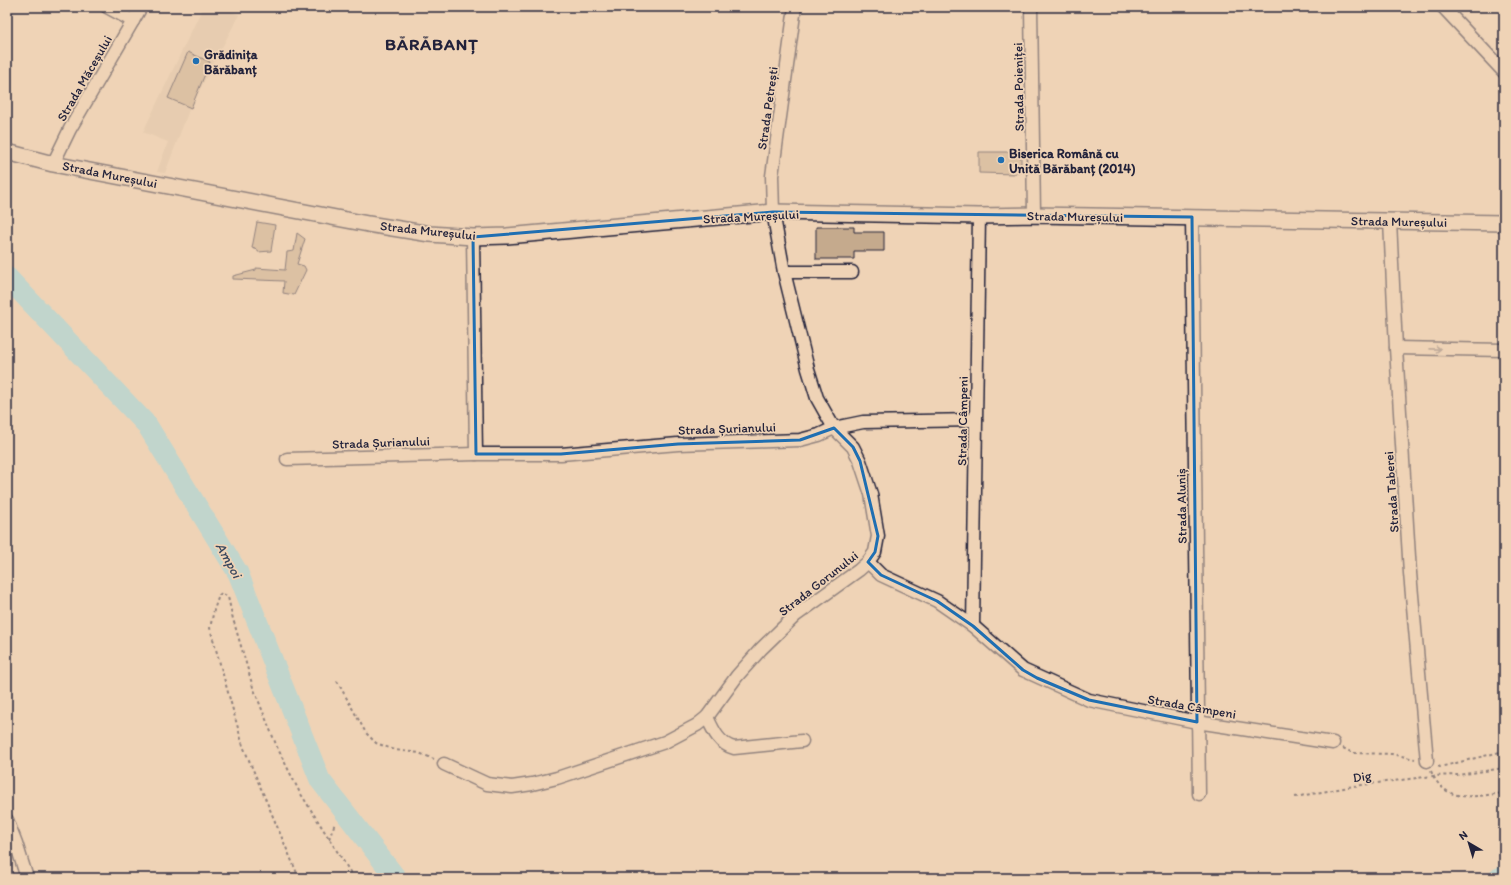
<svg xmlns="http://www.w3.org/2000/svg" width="1511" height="885" font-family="Itim,sans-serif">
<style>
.built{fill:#dec4a8}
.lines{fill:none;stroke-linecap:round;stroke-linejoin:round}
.river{stroke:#89d7e7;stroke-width:21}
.building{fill:#c5aa8d;stroke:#22223b}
.minor-casing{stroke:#22223b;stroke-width:15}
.tertiary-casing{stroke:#22223b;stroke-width:18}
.path{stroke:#22223b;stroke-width:2;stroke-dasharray:3 3;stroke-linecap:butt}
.minor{stroke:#efd3b6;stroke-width:12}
.tertiary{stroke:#efd3b6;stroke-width:15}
.oneway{stroke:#887a78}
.marked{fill:none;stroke:#1f6fb2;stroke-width:3;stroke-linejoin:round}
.poi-dot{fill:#1f6fb2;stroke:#efd3b6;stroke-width:1.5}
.labels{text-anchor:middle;stroke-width:3.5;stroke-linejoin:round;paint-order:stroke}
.poi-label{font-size:13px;font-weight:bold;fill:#22223b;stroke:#efd3b6;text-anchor:start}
.street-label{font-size:13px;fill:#22223b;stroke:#efd3b6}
.water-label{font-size:14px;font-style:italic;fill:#37465d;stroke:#efd3b6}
.district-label{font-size:17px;font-weight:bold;letter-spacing:1px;fill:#22223b;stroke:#efd3b6}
</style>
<rect width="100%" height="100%" fill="#efd3b6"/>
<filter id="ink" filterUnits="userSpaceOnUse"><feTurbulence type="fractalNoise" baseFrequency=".025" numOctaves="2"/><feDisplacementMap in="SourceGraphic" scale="8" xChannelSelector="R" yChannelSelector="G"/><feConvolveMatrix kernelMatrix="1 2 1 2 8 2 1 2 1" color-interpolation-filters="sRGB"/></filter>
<g filter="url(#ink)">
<path class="built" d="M203 7H222L239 15 189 110 165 173 157 172 168 142 143 132Z"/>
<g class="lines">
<g class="river">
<path d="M7 277 147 425 238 573 320 780 396 878"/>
<path d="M1499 878 1504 877"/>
</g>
</g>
<g class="building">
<path d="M188 52 210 62 191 108 168 98Z"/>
<path d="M979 152H1014L1021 157V172L1015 174 979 173Z"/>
<path d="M257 222 275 225 271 251 258 252V250L252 248Z"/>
<path d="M816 227H854V232H884V251H854V259H816Z"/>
<path d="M297 233 305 239 297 264 304 266 306 270 294 295 283 293 284 281 233 279V276L256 270V268L285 270 287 252 294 251Z"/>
</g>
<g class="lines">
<g class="minor-casing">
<g id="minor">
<path d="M107 7 133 21"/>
<path d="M1031 7 1034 215"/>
<path d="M1443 7 1504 72"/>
<path d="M53 164 70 129 141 7"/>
<path d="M1192 217 1199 794"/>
<path d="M1390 221 1396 348 1410 573 1427 761"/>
<path d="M473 237 476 454"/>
<path d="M784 272H852"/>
<path d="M1396 348 1504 350"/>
<path d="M287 459 476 454H561L678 444 800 440 819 435 834 428 863 422 976 420"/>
<path d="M868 562 881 575 937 601 973 626 1023 670 1089 700 1197 722 1333 743"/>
<path d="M973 626 979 216"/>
<path d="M707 717C713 730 719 744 734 748L802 741"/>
<path d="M444 764 487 784 512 787 532 784 557 778 665 742 697 725 707 717 737 676 761 649 795 616 859 570 868 562 875 552 878 536 871 494 860 461 853 447 834 428 826 414 817 398 808 369 784 272 773 212 772 176 795 7"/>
<path d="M7 820 16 843 27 878"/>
</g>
</g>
<g class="tertiary-casing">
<path id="tertiary" d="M7 152 53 164 368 224 430 234 473 237 507 236 773 212 979 216 1034 215 1504 223"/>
</g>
<g class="path">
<path d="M337 681 366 733 376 743 395 750 419 753 434 759"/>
<path d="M1343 748 1353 753 1392 754 1415 759"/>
<path d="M1438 766 1440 767 1504 751"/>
<path d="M1431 771C1445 805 1475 796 1504 793"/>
<path d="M1295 797 1354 786 1433 776 1458 775 1504 768"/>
<path d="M329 839 335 823"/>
<path d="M299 878 243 746 210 628 214 610 219 595 222 593 228 597 233 619 253 687 277 747 299 791 354 878"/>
</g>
<use href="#minor" class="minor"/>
<use href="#tertiary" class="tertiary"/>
</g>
<defs><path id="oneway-shaft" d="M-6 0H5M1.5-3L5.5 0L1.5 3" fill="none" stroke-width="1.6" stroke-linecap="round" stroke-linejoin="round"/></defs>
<use class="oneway" href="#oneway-shaft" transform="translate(1435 349) rotate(1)"/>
</g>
<path d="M0 0H1511V885H0ZM773 212 1192 217 1197 722 1089 700 1037 678 1023 670 973 626 937 601 881 575 868 562 875 552 878 536 860 461 853 447 834 428 800 440 678 444 561 454H476L473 237Z" fill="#efd3b6" fill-opacity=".55" fill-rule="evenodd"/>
<path class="marked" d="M773 212 1192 217 1197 722 1089 700 1037 678 1023 670 973 626 937 601 881 575 868 562 875 552 878 536 860 461 853 447 834 428 800 440 678 444 561 454H476L473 237Z"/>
<g class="poi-dot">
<circle cx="196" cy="61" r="4"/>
<circle cx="1001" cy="160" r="4"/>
</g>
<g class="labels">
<g class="poi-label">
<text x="204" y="59">Grădinița<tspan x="204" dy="15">Bărăbanț</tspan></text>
<text x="1009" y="158">Biserica Română cu<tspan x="1009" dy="15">Unită Bărăbanț (2014)</tspan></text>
</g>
<g class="street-label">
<text transform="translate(84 78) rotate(-60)" y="5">Strada Măceșului</text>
<text transform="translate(1018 87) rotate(-91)" y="5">Strada Poieniței</text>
<text transform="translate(767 108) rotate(-82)" y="5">Strada Petrești</text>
<text transform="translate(110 174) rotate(11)" y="5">Strada Mureșului</text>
<text transform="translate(751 216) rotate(-3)" y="5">Strada Mureșului</text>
<text transform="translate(1075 216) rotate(1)" y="5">Strada Mureșului</text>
<text transform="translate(1399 221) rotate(1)" y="5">Strada Mureșului</text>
<text transform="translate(428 230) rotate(6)" y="5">Strada Mureșului</text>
<text transform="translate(962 421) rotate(-89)" y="5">Strada Câmpeni</text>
<text transform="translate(727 428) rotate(-2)" y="5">Strada Șurianului</text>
<text transform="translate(381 442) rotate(-2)" y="5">Strada Șurianului</text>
<text transform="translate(1391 492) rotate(-94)" y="5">Strada Taberei</text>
<text transform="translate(1181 506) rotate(-91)" y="5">Strada Aluniș</text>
<text transform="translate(818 583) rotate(-38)" y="5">Strada Gorunului</text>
<text transform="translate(1192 706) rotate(10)" y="5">Strada Câmpeni</text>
<text transform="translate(1362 776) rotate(-8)" y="5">Dig</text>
</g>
<g class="water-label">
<text transform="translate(229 560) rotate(61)" y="5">Ampoi</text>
</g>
<g class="district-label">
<text x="432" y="50">BĂRĂBANȚ</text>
</g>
</g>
<rect width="1511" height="885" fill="none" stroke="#efd3b6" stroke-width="24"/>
<rect x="12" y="12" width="1487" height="861" fill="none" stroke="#22223b" stroke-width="1.5" filter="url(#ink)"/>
<g transform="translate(1469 843) rotate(322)" stroke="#efd3b6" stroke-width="3" paint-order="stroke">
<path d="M0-3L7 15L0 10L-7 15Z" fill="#22223b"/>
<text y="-6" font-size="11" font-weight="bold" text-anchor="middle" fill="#22223b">N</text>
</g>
</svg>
